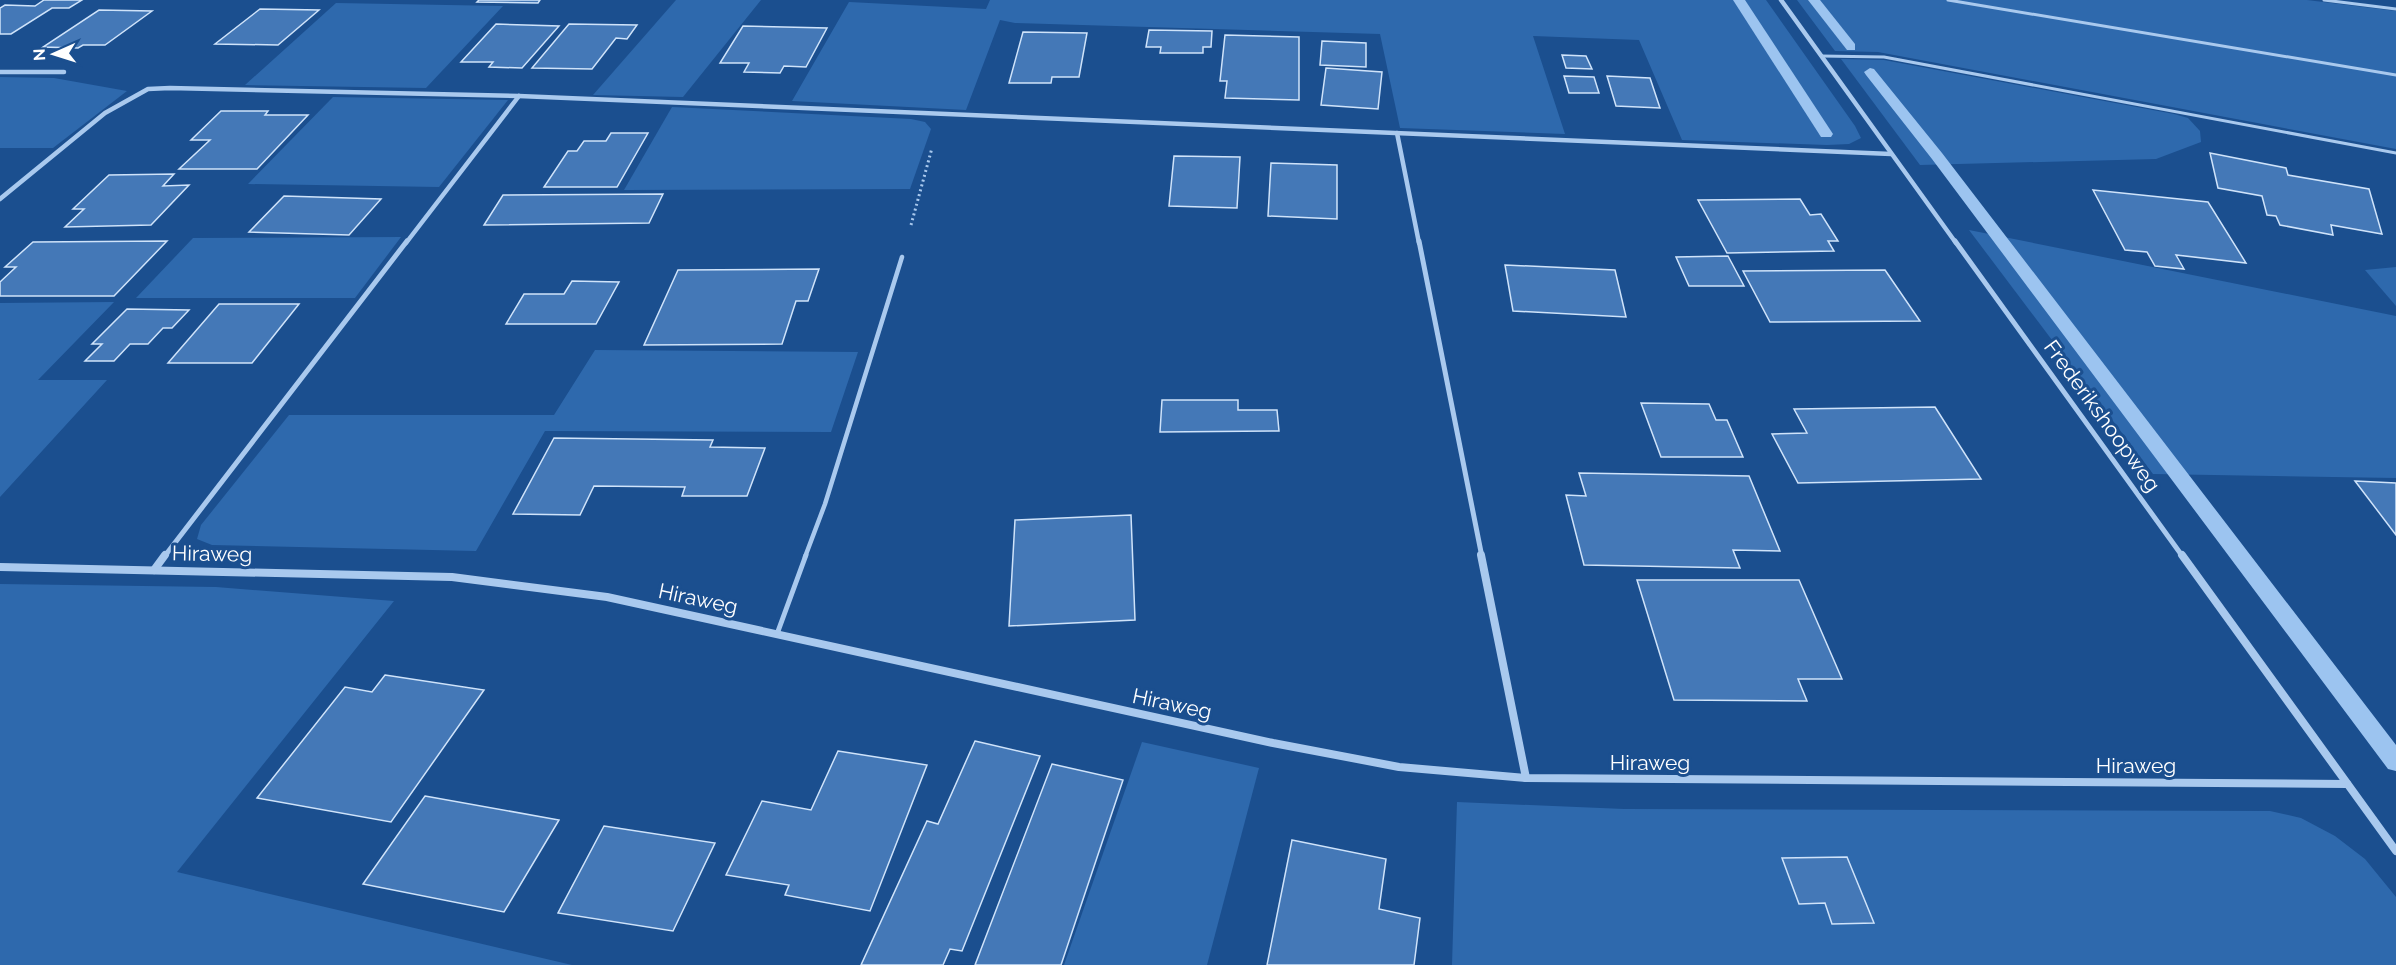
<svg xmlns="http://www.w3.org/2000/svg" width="2396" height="965" font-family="Raleway,sans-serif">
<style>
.green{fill:#2e69ad}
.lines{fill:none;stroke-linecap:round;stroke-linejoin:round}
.stream{fill:#9cc4f0;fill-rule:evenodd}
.building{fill:#4478b7;stroke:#cfe3fa;stroke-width:1.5}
.path{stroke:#a9c9ee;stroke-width:3;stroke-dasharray:2 3;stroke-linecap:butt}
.service-far2{stroke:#a9c9ee;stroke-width:3}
.service-far1{stroke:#a9c9ee;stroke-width:4.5}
.service{stroke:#a9c9ee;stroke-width:5}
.minor-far2{stroke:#a9c9ee;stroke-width:4.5}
.minor-far1{stroke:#a9c9ee;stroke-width:5}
.minor{stroke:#a9c9ee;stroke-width:8}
.labels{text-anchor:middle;stroke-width:6;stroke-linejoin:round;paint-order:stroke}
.street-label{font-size:21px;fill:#fff;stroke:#1b4f8f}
</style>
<rect width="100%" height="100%" fill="#1b4f8f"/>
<g class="green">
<path d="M676 0H761L683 97 593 95Z"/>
<path d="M990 0H1766L1855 126 1861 138 1849 144 1827 145 1682 140 1639 40 1533 36 1565 134 1400 128 1380 34 1015 23 1000 20 966 110 792 101 849 2 986 9Z"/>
<path d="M1797 0H2307L2396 11V149L1878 52 1835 51Z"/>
<path d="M336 3 503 6 426 88 245 85Z"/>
<path d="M1841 59 1884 60 2174 114 2188 118 2200 131 2201 142 2156 159 1920 165Z"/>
<path d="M0 77 54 78 127 91 53 148H0Z"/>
<path d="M333 97 508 100 439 187 248 184Z"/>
<path d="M672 107 911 119 925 122 931 129 910 189 624 190Z"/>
<path d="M1969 230 2396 316V478L2153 474Z"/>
<path d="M401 237 355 298H136L193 238Z"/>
<path d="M2396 267V306L2365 270Z"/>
<path d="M114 302 38 380H107L0 497V303Z"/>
<path d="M595 350 858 352 831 432 545 431 476 551 212 545 197 539 201 525 289 415H554Z"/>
<path d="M0 584 216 587 394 601 177 872 572 965H0Z"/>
<path d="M1142 742 1259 768 1207 965H1064Z"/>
<path d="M1457 802 1624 809 2270 811 2301 818 2335 836 2365 859 2396 897V965H1452Z"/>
</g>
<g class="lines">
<g class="stream">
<path d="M1733 0H1745L1833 134 1831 137H1821Z"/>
<path d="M1808 0H1820L1855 44V50H1847Z"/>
<path d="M1870 68 1874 69 1942 153 2396 745V771L2388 769 1932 159 1866 75 1864 72Z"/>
</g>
</g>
<g class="building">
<path d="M44 0H82L69 8H52L11 34H0V8L5 5 35 6Z"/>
<path d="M479 0H540L538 3 477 2Z"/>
<path d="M260 9 319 10 278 45 215 44Z"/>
<path d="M99 10 152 11 105 45H83L78 48 43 47Z"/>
<path d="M496 24 559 26 522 68 489 67 493 62H461Z"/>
<path d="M569 24 637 25 627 39 616 38 592 69 532 68Z"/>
<path d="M743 26 827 28 806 67 784 66 780 73 744 72 749 63H720Z"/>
<path d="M1149 30 1212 31 1211 47H1203V53H1160L1161 47H1146Z"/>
<path d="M1023 32 1087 33 1079 77H1052L1051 83H1009Z"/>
<path d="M1225 35 1299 37V100L1225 98 1227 81H1220Z"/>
<path d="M1322 41 1366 43V67L1320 65Z"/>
<path d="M1562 55 1586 56 1592 69 1566 68Z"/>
<path d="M1326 68 1382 72 1378 109 1321 105Z"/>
<path d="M1564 76 1594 77 1599 93H1569Z"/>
<path d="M1607 76 1650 78 1660 108 1616 106Z"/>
<path d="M221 111H268L265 115H308L257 169H179L210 140H191Z"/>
<path d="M611 133H648L617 187H544L568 151H577L584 141H606Z"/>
<path d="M2210 153 2286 168 2288 175 2369 189 2382 234 2331 225 2333 235 2280 225 2276 216 2267 215 2262 196 2218 188Z"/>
<path d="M1174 156 1240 157 1237 208 1169 206Z"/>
<path d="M1271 163 1337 165V219L1268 216Z"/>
<path d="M174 174 163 186 189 185 151 225 65 227 84 209H73L109 175Z"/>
<path d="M2093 190 2208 202 2246 263 2176 255 2184 269 2155 266 2147 252 2125 250Z"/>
<path d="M663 194 649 223 484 225 503 195Z"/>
<path d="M284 196 381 199 349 235 249 232Z"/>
<path d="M1800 199 1810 215 1821 214 1838 241H1828L1834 251 1727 253 1698 200Z"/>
<path d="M167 241 114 296H0V282L16 267H5L33 242Z"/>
<path d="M1728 256 1744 286H1689L1676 257Z"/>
<path d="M1505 265 1615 270 1626 317 1513 311Z"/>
<path d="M819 269 808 301H796L782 344 644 345 678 270Z"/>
<path d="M1885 270 1920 321 1770 322 1743 271Z"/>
<path d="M572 281 619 282 596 324H506L524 294H564Z"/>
<path d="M219 304H299L252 363H168Z"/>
<path d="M127 309 189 310 172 328H163L148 344H130L114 361H85L102 344H92Z"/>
<path d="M1162 400H1238V410H1277L1279 431 1160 432Z"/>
<path d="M1641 403 1709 404 1716 420H1727L1743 457H1661Z"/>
<path d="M1935 407 1981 479 1798 483 1772 434 1807 433 1794 409Z"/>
<path d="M554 438 713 440 710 447 765 448 747 496H682L685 487 594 486 580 515 513 514Z"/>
<path d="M1579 473 1749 476 1780 551 1733 550 1740 568 1584 565 1566 495 1586 496Z"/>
<path d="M2355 481 2396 483V535Z"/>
<path d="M1131 515 1135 620 1009 626 1015 520Z"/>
<path d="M1637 580H1799L1842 679H1798L1807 701 1674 700Z"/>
<path d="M385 675 484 690 391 822 257 798 345 687 372 692Z"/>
<path d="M975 741 1040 756 962 951 950 949 943 965H861L927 821 938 824Z"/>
<path d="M838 751 927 765 870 911 785 895 789 885 726 875 762 801 811 810Z"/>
<path d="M1052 764 1123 780 1061 965H975Z"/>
<path d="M425 796 559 820 504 912 363 884Z"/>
<path d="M604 826 715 843 673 931 558 913Z"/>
<path d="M1292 840 1386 859 1379 909 1420 918 1414 965H1267Z"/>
<path d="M1847 857 1874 923 1832 924 1825 903 1799 904 1782 858Z"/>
</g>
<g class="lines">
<path class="path" d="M911 225 932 148"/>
<g class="service-far2">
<path d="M1948 0 2396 75"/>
<path d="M2324 0 2396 9"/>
<path d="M1821 56 1884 57 2396 153"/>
</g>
<path class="service-far1" d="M805 557 825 504 902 257"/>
<path class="service" d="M777 634 806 555"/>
<g class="minor-far2">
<path d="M1781 0 1956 243"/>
<path d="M0 72H64"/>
<path d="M1397 133 1419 243"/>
<path d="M0 199 105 113 148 89 170 88 519 96 1891 154"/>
<path d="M406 243 519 96"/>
</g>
<g class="minor-far1">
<path d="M1419 241 1482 557"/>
<path d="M1955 241 2183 557"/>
<path d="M164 557 407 241"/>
</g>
<g class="minor">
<path d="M1481 555 1526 778"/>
<path d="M2182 555 2396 851"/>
<path d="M0 567 452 577 607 597 1273 743 1399 767 1526 778 2347 784"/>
<path d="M154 570 165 555"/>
</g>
</g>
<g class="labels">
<g class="street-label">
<text transform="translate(2102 416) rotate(54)" y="7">Frederikshoopweg</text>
<text transform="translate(212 554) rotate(1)" y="7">Hiraweg</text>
<text transform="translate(698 599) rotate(12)" y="7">Hiraweg</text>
<text transform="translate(1172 704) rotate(12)" y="7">Hiraweg</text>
<text x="1650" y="770">Hiraweg</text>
<text x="2136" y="773">Hiraweg</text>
</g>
</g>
<g transform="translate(54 54) rotate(267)" stroke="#1b4f8f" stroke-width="4.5" paint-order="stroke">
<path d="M0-4.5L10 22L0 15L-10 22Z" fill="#ffffff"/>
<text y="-9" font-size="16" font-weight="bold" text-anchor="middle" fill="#ffffff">N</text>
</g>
</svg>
